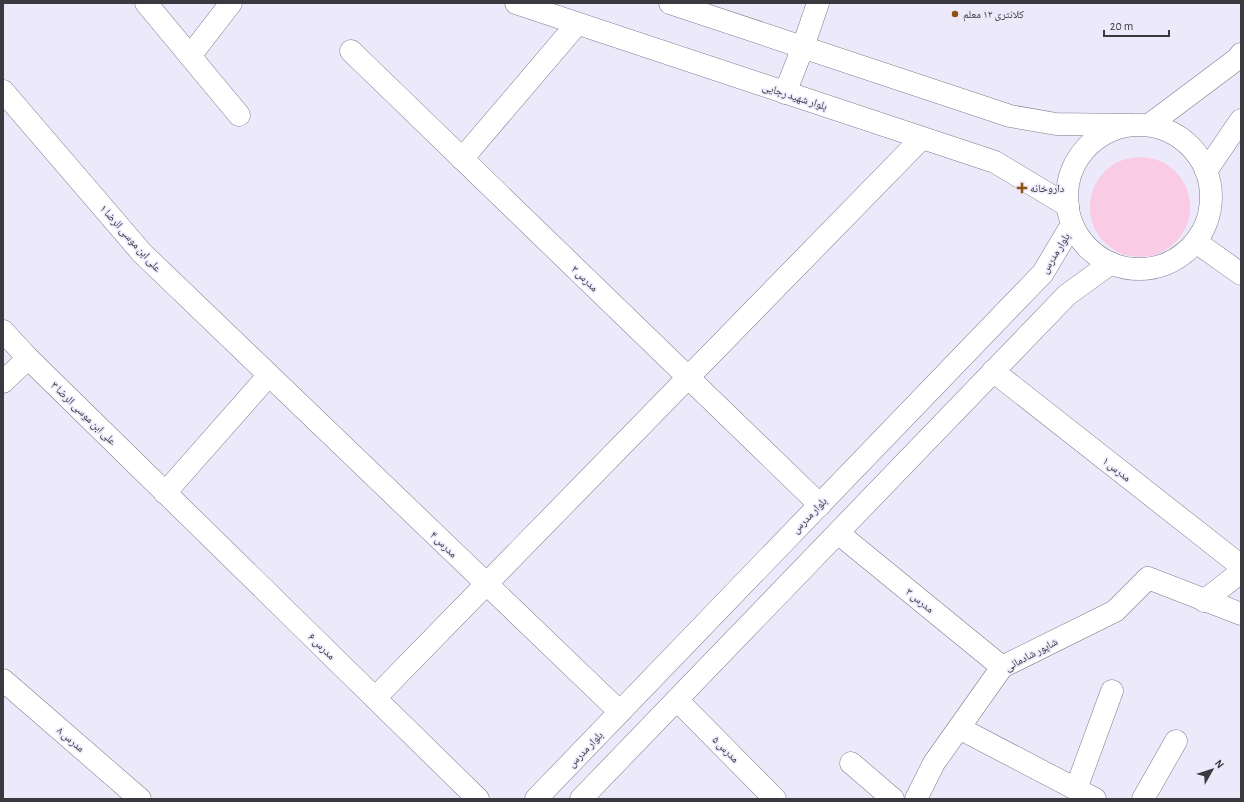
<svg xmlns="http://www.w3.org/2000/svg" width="1244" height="802" font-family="'Alegreya Sans','Noto Naskh Arabic',sans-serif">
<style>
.green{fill:#facbe4}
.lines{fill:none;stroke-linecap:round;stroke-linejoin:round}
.street-casing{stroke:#7e7b8c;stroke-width:23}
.secondary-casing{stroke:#7e7b8c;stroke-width:23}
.street{stroke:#fff;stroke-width:22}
.secondary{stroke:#fff;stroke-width:22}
.poi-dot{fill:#8e5211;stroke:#ece9fb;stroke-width:1.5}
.labels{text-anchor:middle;stroke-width:3;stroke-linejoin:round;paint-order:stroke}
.poi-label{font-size:11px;fill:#3b3940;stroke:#ece9fb;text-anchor:start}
.street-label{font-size:11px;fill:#3b3940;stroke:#ece9fb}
</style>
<rect width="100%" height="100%" fill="#ece9fb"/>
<circle class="green" cx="1140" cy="207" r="50"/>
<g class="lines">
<g class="street-casing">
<g id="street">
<path d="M146 3 239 115"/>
<path d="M803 47 818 3"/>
<path d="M351 51 820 505"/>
<path d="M190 56 231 3"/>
<path d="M3 91 142 253 620 712"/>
<path d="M462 159 577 24"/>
<path d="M3 331 28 358 478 799"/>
<path d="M993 371 1241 566"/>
<path d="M3 382 28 358"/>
<path d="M165 493 269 375"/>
<path d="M838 533 1002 667"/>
<path d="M1204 601 1241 572"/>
<path d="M3 680 140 799"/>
<path d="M375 698 922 138"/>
<path d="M677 700 775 799"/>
<path d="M959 728 1095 799"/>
<path d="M851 763 893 799"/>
<path d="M1076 789 1112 691"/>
<path d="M916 799 934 763 1002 667 1115 611 1148 578 1241 614"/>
<path d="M1143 799 1176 741"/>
</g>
</g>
<g class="secondary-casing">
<g id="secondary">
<path d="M516 3 995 162 1068 206"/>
<path d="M670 3 1010 116 1056 124 1131 125"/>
<path d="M785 93 803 47"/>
<path d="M1149 125 1237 59 1241 54"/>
<circle cx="1139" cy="197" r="72"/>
<path d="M1206 171 1241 120"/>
<path d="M1196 242 1241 274"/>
<path d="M536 799 1043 273 1072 224"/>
<path d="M581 799 1067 295 1111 263"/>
</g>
</g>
<use href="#street" class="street"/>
<use href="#secondary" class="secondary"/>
</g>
<g class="poi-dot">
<circle cx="955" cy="14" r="4"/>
<path d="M1020 182h4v4h4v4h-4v4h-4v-4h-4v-4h4z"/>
</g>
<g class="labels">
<g class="poi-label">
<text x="963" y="18">کلانتری ۱۲ معلم</text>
<text x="1030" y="192">داروخانه</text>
</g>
<g class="street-label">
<text transform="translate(795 96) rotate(18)" y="4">بلوار شهید رجایی</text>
<text transform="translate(131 238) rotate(48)" y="4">علی ابن موسی الرضا ۱</text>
<text transform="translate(1055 253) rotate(-58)" y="4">بلوار مدرس</text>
<text transform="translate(585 278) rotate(44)" y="4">مدرس ۲</text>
<text transform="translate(84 413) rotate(44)" y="4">علی ابن موسی الرضا ۳</text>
<text transform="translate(1117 469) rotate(38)" y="4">مدرس ۱</text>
<text transform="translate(809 515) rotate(-46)" y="4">بلوار مدرس</text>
<text transform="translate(444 544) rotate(44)" y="4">مدرس ۴</text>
<text transform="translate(920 600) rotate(39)" y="4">مدرس ۳</text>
<text transform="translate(322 646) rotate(44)" y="4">مدرس ۶</text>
<text transform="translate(1031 654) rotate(-28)" y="4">شاپور شادمانی</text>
<text transform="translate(71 739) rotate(41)" y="4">مدرس ۸</text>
<text transform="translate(585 749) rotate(-46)" y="4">بلوار مدرس</text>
<text transform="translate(726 749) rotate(45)" y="4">مدرس ۵</text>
</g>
</g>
<rect width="1244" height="802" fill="none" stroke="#3b3940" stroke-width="8"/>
<g transform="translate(1212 770) rotate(51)" stroke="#ece9fb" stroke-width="3" paint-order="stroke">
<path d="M0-3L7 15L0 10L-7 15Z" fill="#3b3940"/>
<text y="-6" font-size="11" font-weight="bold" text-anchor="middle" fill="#3b3940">N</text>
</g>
<path d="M1104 30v6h65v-6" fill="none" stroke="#3b3940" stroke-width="2"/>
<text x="1110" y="30" font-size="12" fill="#3b3940" stroke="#ece9fb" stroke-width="3" paint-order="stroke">20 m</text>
</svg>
